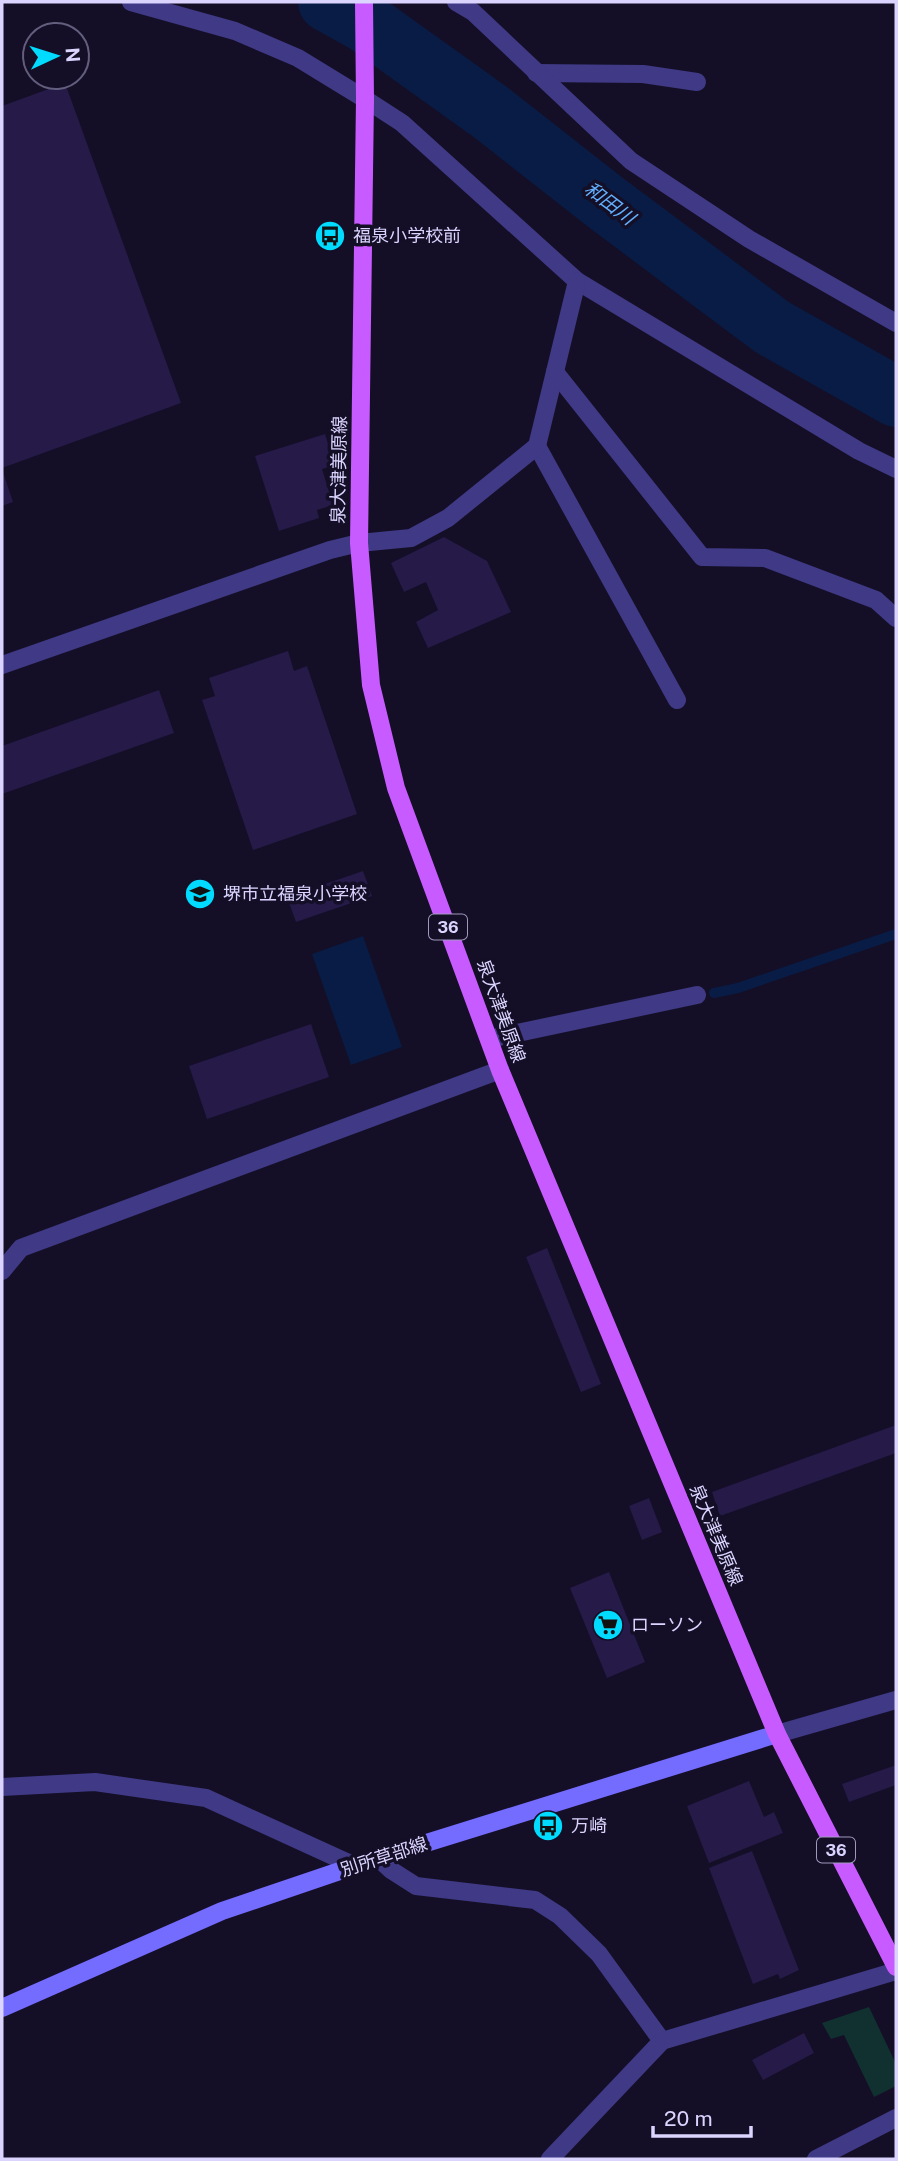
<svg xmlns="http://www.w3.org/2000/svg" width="898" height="2161" font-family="'Public Sans','Noto Sans JP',sans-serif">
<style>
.green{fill:#113030}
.water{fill:#091c45}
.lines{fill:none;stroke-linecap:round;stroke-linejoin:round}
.stream{stroke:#091c45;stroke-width:10}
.river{stroke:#091c45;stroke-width:60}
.building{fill:#251a48}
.service{stroke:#3f3986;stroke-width:18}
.minor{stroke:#3f3986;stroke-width:18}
.tertiary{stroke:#3f3986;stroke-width:18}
.secondary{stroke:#746bff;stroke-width:18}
.primary{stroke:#c85bff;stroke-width:18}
.labels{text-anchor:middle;stroke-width:7;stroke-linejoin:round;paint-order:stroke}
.shield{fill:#140f26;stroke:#9f99be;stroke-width:2}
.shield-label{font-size:16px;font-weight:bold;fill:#dad4ff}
.poi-label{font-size:18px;fill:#dad4ff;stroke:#140f26;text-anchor:start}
.street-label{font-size:18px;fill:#dad4ff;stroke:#140f26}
.water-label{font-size:19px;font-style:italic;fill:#62b0ff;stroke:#140f26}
</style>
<rect width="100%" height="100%" fill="#140f26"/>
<path class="green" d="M869 2007 896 2064V2086L874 2097 844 2035 831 2039 822 2023Z"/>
<path class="water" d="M363 936 402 1047 351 1065 312 954Z"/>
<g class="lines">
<path class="stream" d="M714 993 738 988 896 934"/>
<path class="river" d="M328 2 366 23 489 111 605 202 772 327 896 397"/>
</g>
<g class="building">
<path d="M65 83 181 403 2 468V106Z"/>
<path d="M325 434 335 465 322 469 333 505 317 510 319 518 279 531 255 456Z"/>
<path d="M2 469 13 502 2 506Z"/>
<path d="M444 537 487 561 511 612 428 648 416 622 438 610 426 582 404 592 391 563Z"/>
<path d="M288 651 294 671 307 666 357 814 253 850 202 700 215 696 209 678Z"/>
<path d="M159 690 174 733 2 794V746Z"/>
<path d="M363 871 372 896 296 922 287 897Z"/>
<path d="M311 1024 329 1077 207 1119 189 1066Z"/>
<path d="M547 1248 601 1384 581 1392 526 1257Z"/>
<path d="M896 1425V1453L720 1516 712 1492Z"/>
<path d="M649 1498 662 1532 642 1540 629 1506Z"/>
<path d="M609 1572 645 1662 607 1678 570 1588Z"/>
<path d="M896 1765V1785L849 1802 842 1784Z"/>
<path d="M749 1781 764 1817 774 1812 783 1833 709 1863 687 1806Z"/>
<path d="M752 1851 799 1970 780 1979 778 1974 753 1984 709 1868Z"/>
<path d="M804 2033 814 2053 763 2080 752 2060Z"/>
</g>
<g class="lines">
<g class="service">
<path d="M536 73 643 74 697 82"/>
<path d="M537 446 677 700"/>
<path d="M489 1039 697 995"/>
<path d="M816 2159 896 2118"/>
</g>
<g class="minor">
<path d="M131 2 235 31 298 58 365 99 402 123 577 281 859 451 896 469"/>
<path d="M456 2 473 12 631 161 749 239 896 323"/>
<path d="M555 372 702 557 765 558 876 600 896 618"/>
<path d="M2 665 330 550 359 543 411 538 448 518 537 446 577 281"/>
<path d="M2 1271 21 1248 500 1070"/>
<path d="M2 1787 95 1782 206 1798 355 1866"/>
<path d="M378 1858 391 1870 416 1886 535 1900 560 1916 599 1954 662 2041"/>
<path d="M550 2159 662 2041 896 1971"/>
</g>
<path class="tertiary" d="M777 1734 896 1700"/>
<path class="secondary" d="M2 2008 222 1911 378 1858 777 1734"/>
<path class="primary" d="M364 2 365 99 359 543 371 685 396 788 500 1070 777 1734 896 1967"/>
</g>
<defs>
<g id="bus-disc" transform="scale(1.575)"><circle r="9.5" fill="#00dbff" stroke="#140f26"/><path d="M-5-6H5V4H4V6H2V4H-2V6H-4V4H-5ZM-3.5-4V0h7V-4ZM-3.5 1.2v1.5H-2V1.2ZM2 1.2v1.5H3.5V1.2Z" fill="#111"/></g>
<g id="school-disc" transform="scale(1.575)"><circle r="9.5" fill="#00dbff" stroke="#140f26"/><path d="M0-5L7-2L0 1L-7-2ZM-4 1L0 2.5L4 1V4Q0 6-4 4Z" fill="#111"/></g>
<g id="supermarket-disc" transform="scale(1.575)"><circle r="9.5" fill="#00dbff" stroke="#140f26"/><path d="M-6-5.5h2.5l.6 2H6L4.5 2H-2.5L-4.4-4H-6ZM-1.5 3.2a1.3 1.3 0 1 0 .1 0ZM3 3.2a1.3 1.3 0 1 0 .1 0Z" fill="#111"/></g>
</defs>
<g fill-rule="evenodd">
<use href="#bus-disc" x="330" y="236"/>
<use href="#school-disc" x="200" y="894"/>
<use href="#supermarket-disc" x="608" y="1625"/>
<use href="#bus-disc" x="548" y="1826"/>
</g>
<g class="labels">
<g class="shield">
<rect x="429" y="914.5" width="38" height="25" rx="5"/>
<rect x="817" y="1837.5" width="38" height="25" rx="5"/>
</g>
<g class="shield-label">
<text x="448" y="933">36</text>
<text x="836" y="1856">36</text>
</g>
<g class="poi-label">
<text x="353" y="242">福泉小学校前</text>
<text x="223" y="900">堺市立福泉小学校</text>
<text x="631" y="1631">ローソン</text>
<text x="571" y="1832">万崎</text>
</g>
<g class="street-label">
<text transform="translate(339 470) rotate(-89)" y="6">泉大津美原線</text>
<text transform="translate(501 1011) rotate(70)" y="6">泉大津美原線</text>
<text transform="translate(716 1535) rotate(67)" y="6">泉大津美原線</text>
<text transform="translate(384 1857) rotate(-18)" y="6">別所草部線</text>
</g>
<g class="water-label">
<text transform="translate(610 203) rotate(37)" y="7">和田川</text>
</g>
</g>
<rect width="898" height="2161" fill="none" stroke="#dad4ff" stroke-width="7"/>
<g transform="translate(56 56) rotate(86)"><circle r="33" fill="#140f26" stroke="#635e7d" stroke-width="2"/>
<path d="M0-5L12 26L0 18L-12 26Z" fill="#00dbff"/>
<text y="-10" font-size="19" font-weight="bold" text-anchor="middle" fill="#dad4ff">N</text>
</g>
<path d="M653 2126v10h98v-10" fill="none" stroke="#dad4ff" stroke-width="3.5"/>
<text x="664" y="2126" font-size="21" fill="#dad4ff" stroke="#140f26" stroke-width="5" paint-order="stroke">20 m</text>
</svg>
